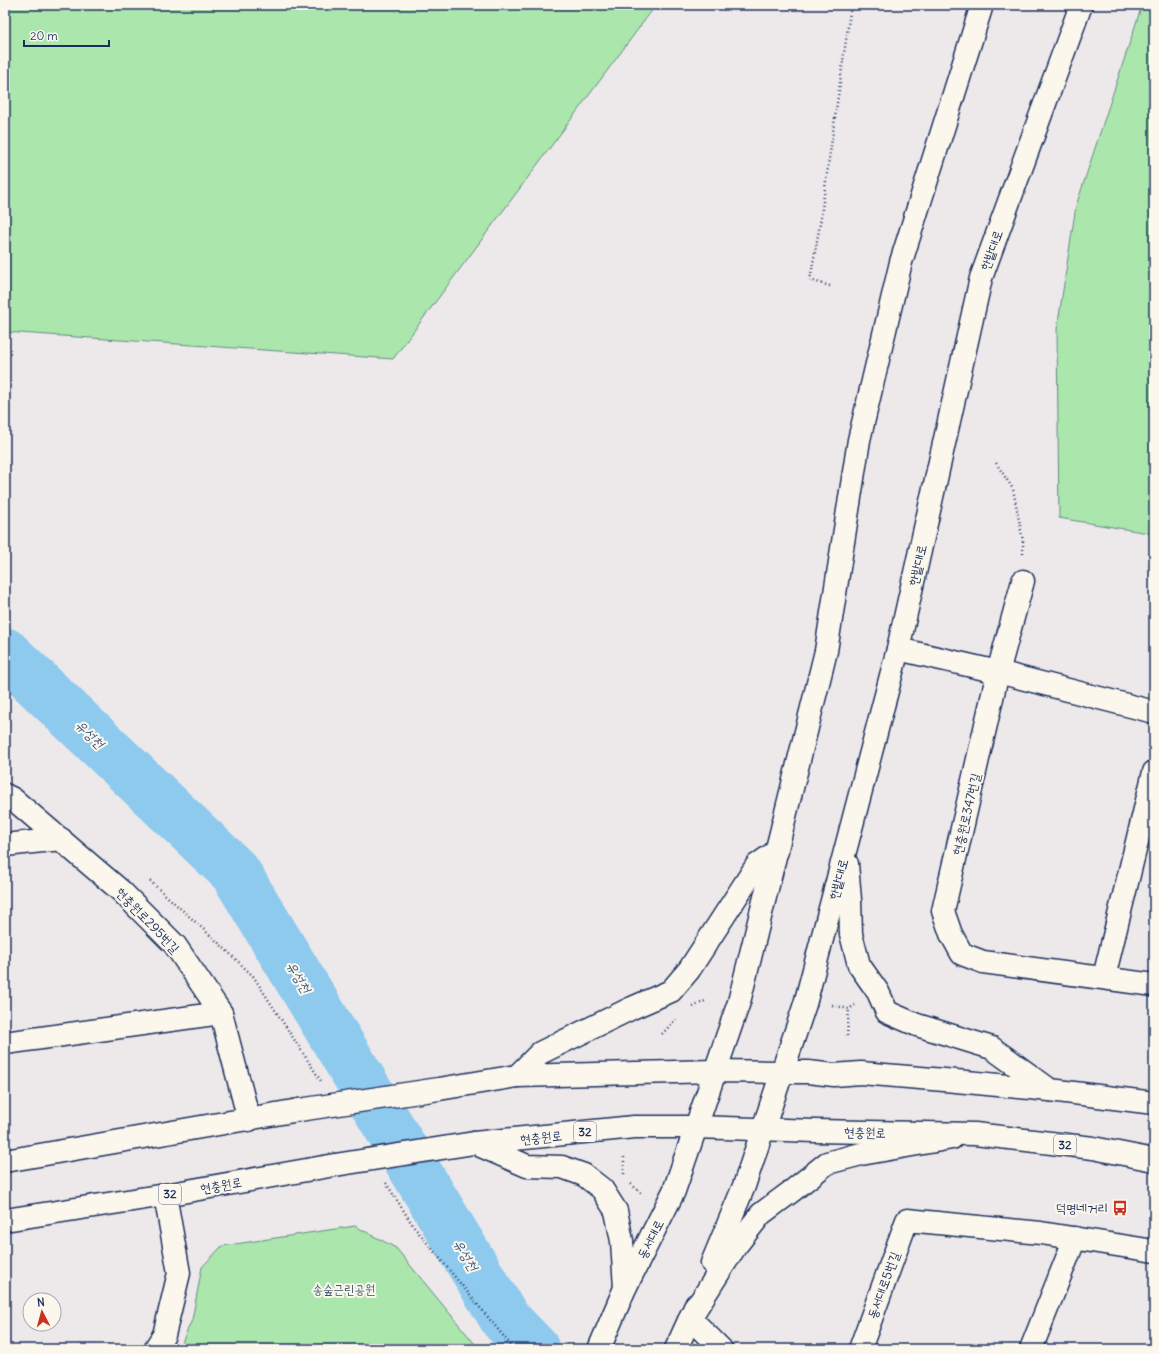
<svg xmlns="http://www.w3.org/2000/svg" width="1159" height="1354" font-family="Delius,'Poor Story',sans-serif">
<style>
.green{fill:#abe6ac;stroke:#638a85}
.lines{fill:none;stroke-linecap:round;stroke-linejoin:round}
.river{stroke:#8ec9ee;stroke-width:51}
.minor-casing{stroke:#1b2f5e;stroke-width:25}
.tertiary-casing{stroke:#1b2f5e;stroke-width:25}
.primary-casing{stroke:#1b2f5e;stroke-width:25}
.path{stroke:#1b2f5e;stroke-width:2.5;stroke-dasharray:1 3;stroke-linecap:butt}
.minor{stroke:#fbf7ec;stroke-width:22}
.tertiary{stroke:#fbf7ec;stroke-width:22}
.primary{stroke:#fbf7ec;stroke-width:22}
.primary-bridge-casing{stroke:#1b2f5e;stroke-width:25;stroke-linecap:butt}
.primary-bridge{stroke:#fbf7ec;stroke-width:22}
.labels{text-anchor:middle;stroke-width:4;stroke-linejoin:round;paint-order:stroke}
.shield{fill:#fbf7ec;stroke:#5e6b89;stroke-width:1}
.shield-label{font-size:12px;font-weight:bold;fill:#1b2f5e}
.street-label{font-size:13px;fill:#1b2f5e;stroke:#fbf7ec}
.poi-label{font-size:13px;fill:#1b2f5e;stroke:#fbf7ec;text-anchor:end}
.park-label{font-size:13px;fill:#38546e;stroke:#fbf7ec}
.water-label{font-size:14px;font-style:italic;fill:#385682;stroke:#fbf7ec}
</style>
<rect width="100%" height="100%" fill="#ede9ea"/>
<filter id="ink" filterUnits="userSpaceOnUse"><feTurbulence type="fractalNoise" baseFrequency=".025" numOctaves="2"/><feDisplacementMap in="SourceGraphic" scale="8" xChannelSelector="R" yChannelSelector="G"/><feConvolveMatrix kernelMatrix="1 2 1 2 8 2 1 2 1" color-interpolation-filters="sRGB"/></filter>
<g filter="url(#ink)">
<g class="green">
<path d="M5 5H656L393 359 5 332Z"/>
<path d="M1142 5H1154V534L1059 518 1057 329 1076 206Z"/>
<path d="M355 1226 396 1248 479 1349H179L192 1320 202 1267 222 1246Z"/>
</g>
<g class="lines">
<path class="river" d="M5 653 235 872 505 1319 534 1349"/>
<g class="minor-casing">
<g id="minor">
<path d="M1023 581 998 672 943 911 951 934 962 954 983 962 1154 985"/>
<path d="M898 649 998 672 1154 712"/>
<path d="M5 795 13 799 121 891 175 945 221 1013 249 1120"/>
<path d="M5 845 61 839"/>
<path d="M1104 977 1154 772"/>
<path d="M5 1043 221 1013"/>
<path d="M690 1318 721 1349"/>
<path d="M155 1349 164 1335 179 1273 165 1195"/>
<path d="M860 1349 907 1220 1041 1233 1154 1251"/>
<path d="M1031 1349 1075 1238"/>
</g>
</g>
<g class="tertiary-casing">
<g id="tertiary">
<path d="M474 1143 527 1166 562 1167 584 1175 602 1189 616 1211 622 1241 625 1288"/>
<path d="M712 1263 744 1186 763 1129"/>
<path d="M690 1318 735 1247 761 1214 792 1191 827 1163 861 1154 952 1138"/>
<path d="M599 1349 625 1288 674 1191 696 1127"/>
<path d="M676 1349 696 1305"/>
</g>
</g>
<g class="primary-casing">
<g id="primary">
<path d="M847 864 850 900 851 934 859 965 878 992 887 1012 917 1025 992 1048 1050 1090"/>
<path d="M517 1076 540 1053 632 1008 671 991 689 970 757 865 777 851"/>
<path d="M439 1089 517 1076 715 1071 782 1072H808L834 1075 861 1073 956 1081 1050 1090 1154 1103"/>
<path d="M696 1127 739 1002 826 651 859 440 901 262 982 5"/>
<path d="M763 1129 805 1004 898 649 981 278 1081 5"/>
<path d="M474 1143 634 1127H696L815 1131 975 1134 1093 1148 1154 1160"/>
<path d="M5 1161 299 1110"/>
<path d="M5 1220 165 1195 335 1165"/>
</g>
</g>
<g class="path">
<path d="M830 286 810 280 819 230 851 5"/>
<path d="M996 463 1013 489 1023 541V557"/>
<path d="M150 881 222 946 253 976 321 1081"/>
<path d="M832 1005 849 1009 855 1005"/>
<path d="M693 1007 705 1001"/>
<path d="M662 1034 676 1019"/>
<path d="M847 1036 849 1009"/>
<path d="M624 1174V1157"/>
<path d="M386 1183 414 1227 514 1349"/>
<path d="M631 1184 642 1194"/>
</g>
<use href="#minor" class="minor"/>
<use href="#tertiary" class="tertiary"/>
<use href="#primary" class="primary"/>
<g class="primary-bridge-casing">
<g id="primary-bridge">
<path d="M299 1110 439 1089"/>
<path d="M335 1165 474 1143"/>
</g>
</g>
<use href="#primary-bridge" class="primary-bridge"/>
</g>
</g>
<defs>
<g id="bus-bare" transform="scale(1.2)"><path d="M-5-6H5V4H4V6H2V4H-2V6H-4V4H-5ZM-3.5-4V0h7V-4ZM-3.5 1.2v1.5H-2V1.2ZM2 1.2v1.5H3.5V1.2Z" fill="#c8321e" stroke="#fbf7ec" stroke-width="2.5" paint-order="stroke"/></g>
</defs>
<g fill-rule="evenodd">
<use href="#bus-bare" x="1120" y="1208"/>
</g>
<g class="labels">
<g class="shield">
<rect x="574" y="1122" width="22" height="20" rx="3"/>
<rect x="1054" y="1135" width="22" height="20" rx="3"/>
<rect x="159" y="1184" width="22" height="20" rx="3"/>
</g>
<g class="shield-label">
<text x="585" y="1136">32</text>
<text x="1065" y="1149">32</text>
<text x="170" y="1198">32</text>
</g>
<g class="street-label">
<text transform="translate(991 250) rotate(-70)" y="5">한밭대로</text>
<text transform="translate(917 565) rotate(-77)" y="5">한밭대로</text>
<text transform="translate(966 814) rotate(-77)" y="5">현충원로347번길</text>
<text transform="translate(838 879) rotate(-75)" y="5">한밭대로</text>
<text transform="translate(148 920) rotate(46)" y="5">현충원로295번길</text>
<text transform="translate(865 1132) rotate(1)" y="5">현충원로</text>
<text transform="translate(541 1137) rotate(-6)" y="5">현충원로</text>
<text transform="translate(221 1185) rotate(-10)" y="5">현충원로</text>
<text transform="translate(650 1239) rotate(-63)" y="5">동서대로</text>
<text transform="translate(883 1285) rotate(-70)" y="5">동서대로5번길</text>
</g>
<g class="poi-label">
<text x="1108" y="1213">덕명네거리</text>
</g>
<g class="park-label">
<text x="344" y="1294">송숲근린공원</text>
</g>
<g class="water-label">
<text transform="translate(90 734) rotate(44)" y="5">유성천</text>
<text transform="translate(299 977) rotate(59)" y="5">유성천</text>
<text transform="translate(466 1255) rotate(59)" y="5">유성천</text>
</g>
</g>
<rect width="1159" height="1354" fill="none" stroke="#fbf7ec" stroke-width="20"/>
<rect x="10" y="10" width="1139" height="1334" fill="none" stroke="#1b2f5e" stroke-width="1.5" filter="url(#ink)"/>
<g transform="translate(42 1312) rotate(354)"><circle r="19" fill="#fbf7ec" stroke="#a1a7b3"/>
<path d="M0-3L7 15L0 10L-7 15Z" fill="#c8321e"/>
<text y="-6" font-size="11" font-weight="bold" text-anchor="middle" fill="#1b2f5e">N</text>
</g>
<path d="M24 40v6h85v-6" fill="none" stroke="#1b2f5e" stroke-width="2"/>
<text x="30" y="40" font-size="12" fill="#1b2f5e" stroke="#fbf7ec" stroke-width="3" paint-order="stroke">20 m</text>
</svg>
